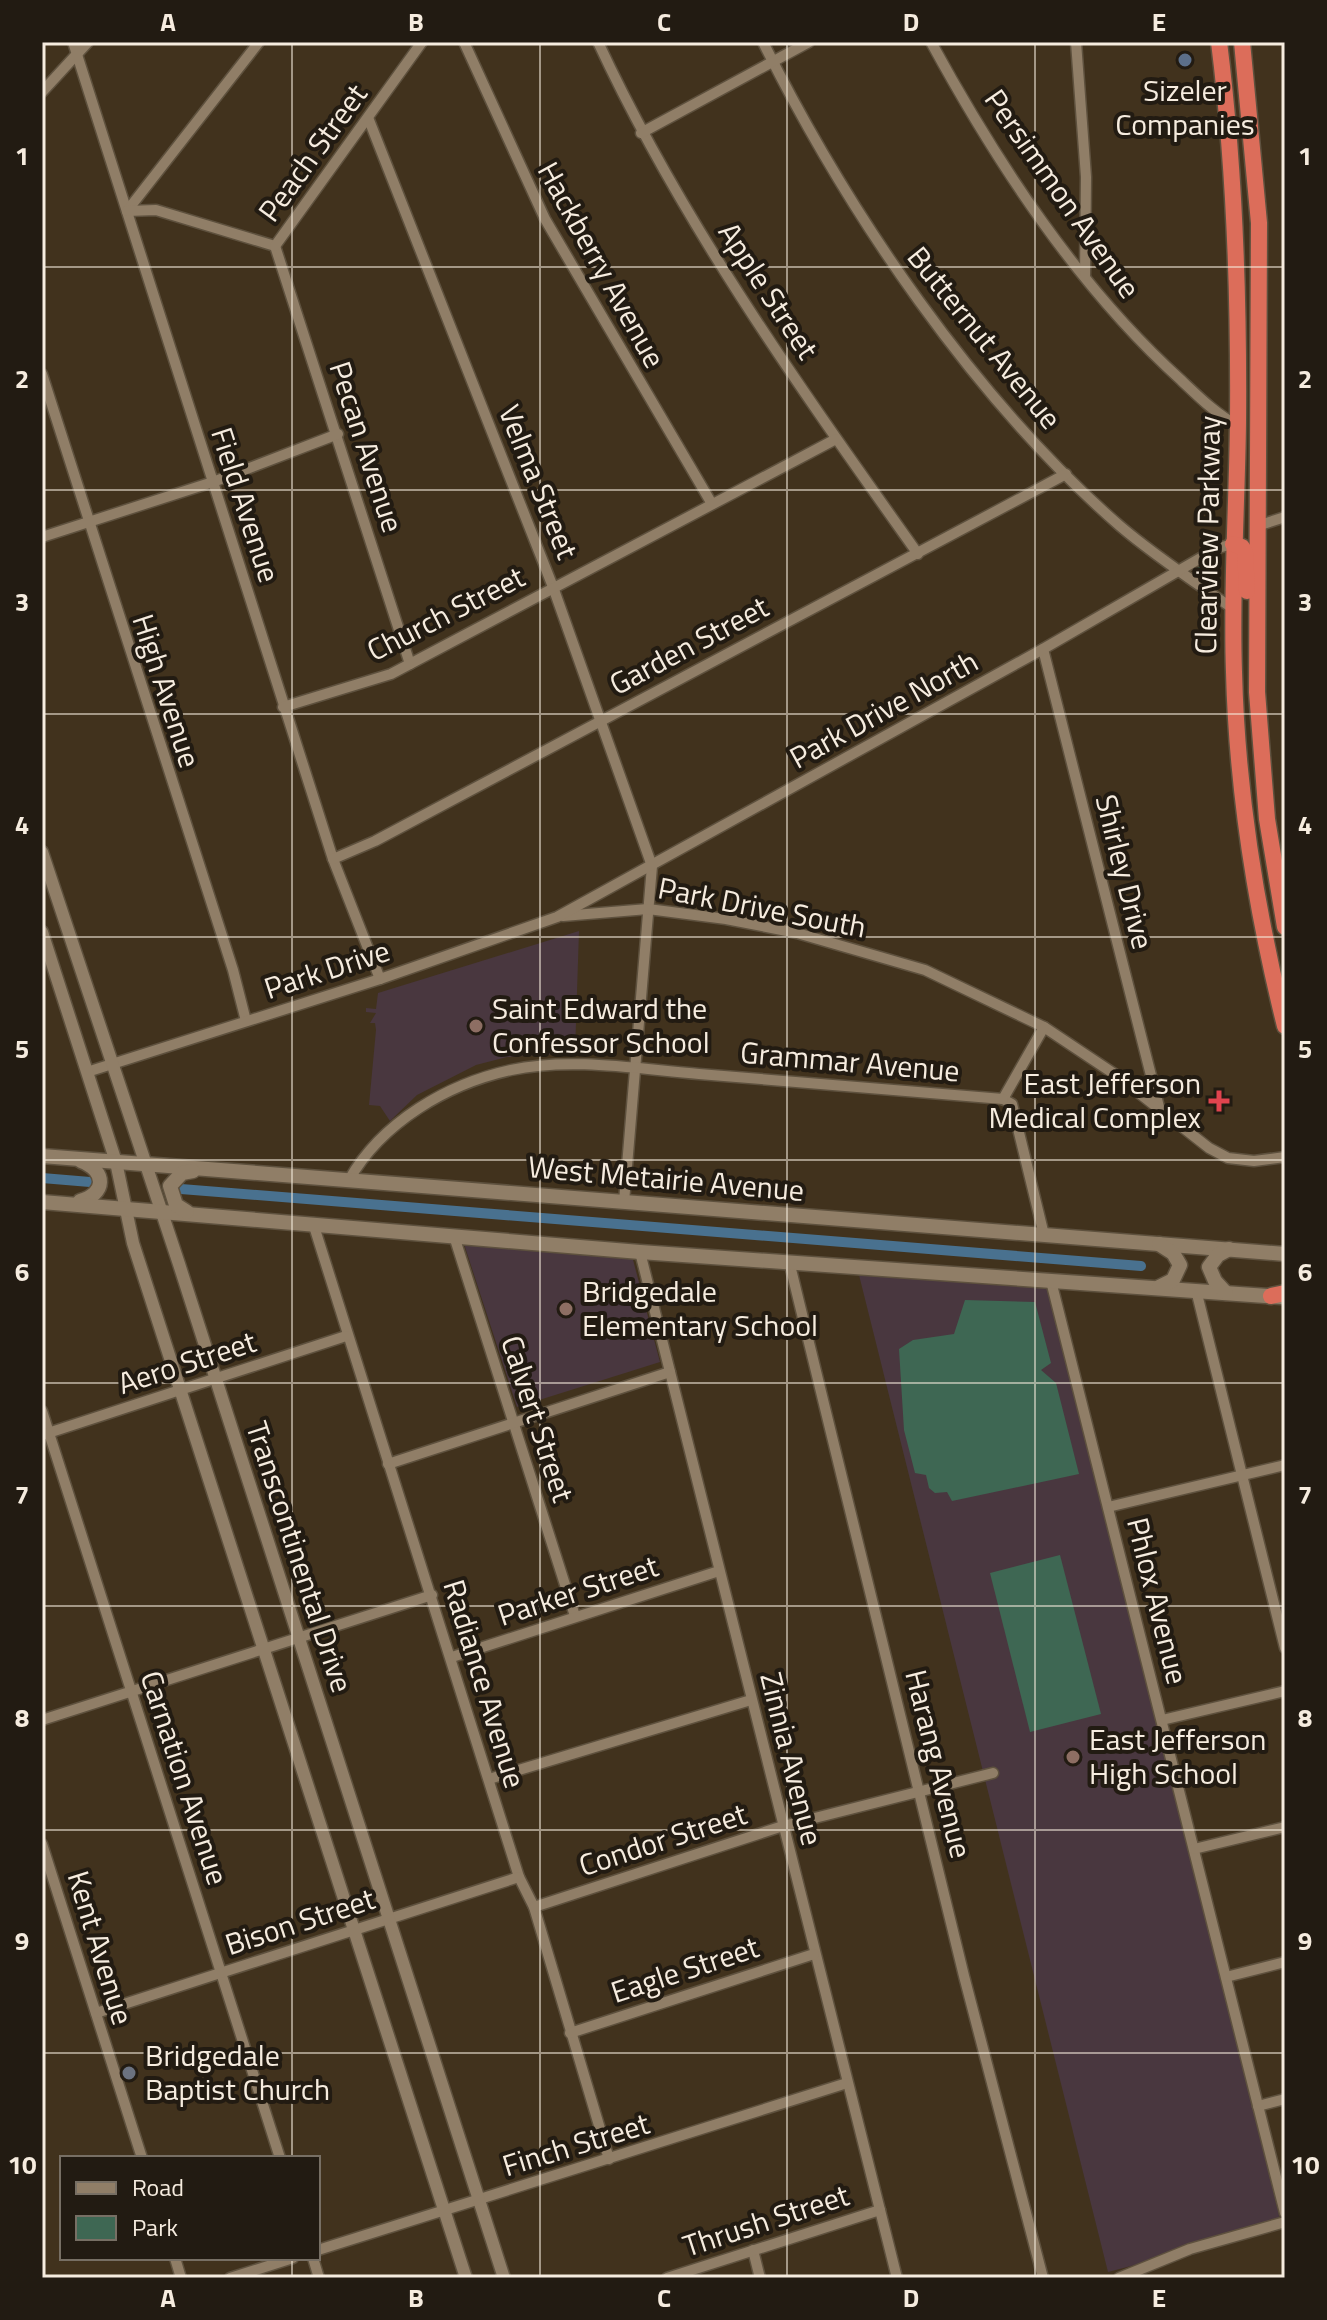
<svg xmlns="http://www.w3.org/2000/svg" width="1327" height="2320" font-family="'Titillium Web',sans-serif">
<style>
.education{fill:#49373f}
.green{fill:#3e6753}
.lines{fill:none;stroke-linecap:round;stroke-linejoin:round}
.canal{stroke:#49718f;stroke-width:10}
.minor-casing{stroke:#5e513e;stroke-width:13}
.tertiary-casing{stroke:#5e513e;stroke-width:15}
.secondary-casing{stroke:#5e513e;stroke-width:17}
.trunk-casing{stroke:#5e513e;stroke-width:19}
.minor{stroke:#907e67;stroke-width:10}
.tertiary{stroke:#907e67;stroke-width:12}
.secondary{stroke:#907e67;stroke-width:14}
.trunk{stroke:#dc6d5a;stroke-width:16}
.grid{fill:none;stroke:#f6ecdf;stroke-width:2;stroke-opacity:0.55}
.service-dot{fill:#5c6f8a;stroke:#221b12;stroke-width:3}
.education-dot{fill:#8d6e63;stroke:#221b12;stroke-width:3}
.health-dot{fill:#e0444e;stroke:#221b12;stroke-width:3}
.worship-dot{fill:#6b7280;stroke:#221b12;stroke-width:3}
.labels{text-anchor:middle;stroke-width:8;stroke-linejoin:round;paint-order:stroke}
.poi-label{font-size:30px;fill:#f6ecdf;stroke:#221b12;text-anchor:start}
.street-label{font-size:30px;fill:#f6ecdf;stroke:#221b12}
.neatline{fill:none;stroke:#f6ecdf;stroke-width:3}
.grid-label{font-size:26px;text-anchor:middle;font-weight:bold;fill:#f6ecdf}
</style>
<rect width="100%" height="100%" fill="#41321d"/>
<g class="education">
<path d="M579 931 575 1053 507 1057 476 1065 417 1095 390 1121 380 1106 369 1105 376 1030 375 1023H370L376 1013 366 1012V1008L376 1009 378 993Z"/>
<path d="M464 1244 632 1256 660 1362 517 1407Z"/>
<path d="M859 1275 1051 1287 1282 2227 1108 2272Z"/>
</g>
<g class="green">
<path d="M1220 556 1219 588H1215L1193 570Z"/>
<path d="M965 1300 1035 1302 1051 1363 1041 1370 1056 1383 1079 1474 952 1501 947 1492 935 1493 929 1488 926 1475 915 1473 904 1430 899 1349 913 1340 954 1334Z"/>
<path d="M1060 1555 1101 1714 1030 1732 990 1573Z"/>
</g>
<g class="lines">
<g class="canal">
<path d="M42 1178 90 1182"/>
<path d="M181 1189 1141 1266"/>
</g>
<g class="minor-casing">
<g id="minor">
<path d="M73 42 333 859 380 979"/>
<path d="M464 42 545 219 712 504"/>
<path d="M598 42C683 225 801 389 918 554"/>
<path d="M763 42C848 213 975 400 1120 526 1155 556 1195 582 1232 608"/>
<path d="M931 42C997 163 1078 287 1181 380 1199 397 1216 414 1238 426"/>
<path d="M1076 42 1086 177 1085 276"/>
<path d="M42 92 88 42"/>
<path d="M369 120 553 587 652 866 624 1202"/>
<path d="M641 133 809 42"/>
<path d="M127 211 259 42"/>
<path d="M127 211 156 210 275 246"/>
<path d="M275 246 410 664"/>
<path d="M275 246 422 42"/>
<path d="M42 374 233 970 246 1021"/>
<path d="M1257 526 1285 517"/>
<path d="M42 537 213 482 338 434"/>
<path d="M1043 649 1159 1107"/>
<path d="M283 707 391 674 836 439"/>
<path d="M333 859 375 841 1066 474"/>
<path d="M563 916 648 909 726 919 797 933 925 970 1044 1027 1116 1075 1209 1148 1228 1158 1254 1161 1285 1157"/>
<path d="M87 1072 380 979 557 917 1043 649 1218 548 1233 544"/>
<path d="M1003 1099 1012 1104 1044 1235"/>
<path d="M1003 1099 1044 1027"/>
<path d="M349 1180C382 1122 447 1084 511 1070 571 1057 638 1069 699 1074 800 1082 902 1091 1003 1099"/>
<path d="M313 1223 519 1877 534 1907 609 2159"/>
<path d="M454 1236 575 1616"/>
<path d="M640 1252 897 2278"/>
<path d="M789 1261 964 1976 1043 2278"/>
<path d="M1051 1281 1285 2213"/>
<path d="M1196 1290 1285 1648"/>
<path d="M42 1411 280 2158"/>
<path d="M42 1435 346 1336"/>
<path d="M388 1464 670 1372"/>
<path d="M1108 1507 1285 1465"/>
<path d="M452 1657 719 1571"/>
<path d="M42 1720 432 1595"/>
<path d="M1162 1720 1285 1691"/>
<path d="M489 1779 751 1700"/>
<path d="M42 1844 142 2158"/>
<path d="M1194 1849 1285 1827"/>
<path d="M534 1907 783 1826 993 1773"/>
<path d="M1226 1977 1285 1962"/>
<path d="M96 2013 519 1877"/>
<path d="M570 2033 814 1954"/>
<path d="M1258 2106 1285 2099"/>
<path d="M318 2250 847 2083"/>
<path d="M753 2250 760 2278"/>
<path d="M175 2258 181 2278"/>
<path d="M313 2258 319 2278"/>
<path d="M230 2278 293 2258"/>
<path d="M667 2278 880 2210"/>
<path d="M1119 2278 1190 2249 1285 2222"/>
</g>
</g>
<g class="tertiary-casing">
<g id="tertiary">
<path d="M42 852 179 1264 504 2278"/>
<path d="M42 932 116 1162 133 1243 466 2278"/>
</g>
</g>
<g class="secondary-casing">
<g id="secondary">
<path d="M42 1156 1285 1254"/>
<path d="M80 1201C106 1194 107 1171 81 1161"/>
<path d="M42 1202 640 1252 1281 1297"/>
<path d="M187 1212 176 1205 170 1186 182 1173 193 1171"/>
<path d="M1159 1287 1173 1280 1180 1265 1173 1253 1159 1244"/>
<path d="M1226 1293 1215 1281 1209 1267 1218 1255 1229 1249"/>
</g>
</g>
<g class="trunk-casing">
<g id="trunk">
<path d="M1219 42C1235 169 1239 296 1238 423 1237 506 1231 589 1234 672 1237 791 1256 910 1285 1026"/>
<path d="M1242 42 1259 223 1257 692 1267 819 1285 927"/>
<path d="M1233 544 1242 547 1245 552 1247 591"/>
<path d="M1271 1296 1285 1293"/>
</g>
</g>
<use href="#minor" class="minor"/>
<use href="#tertiary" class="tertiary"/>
<use href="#secondary" class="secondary"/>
<use href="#trunk" class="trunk"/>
</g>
<path class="grid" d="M292 42V2158M540 42V2278M787 42V2278M1035 42V2278M42 267H1285M42 490H1285M42 714H1285M42 937H1285M42 1160H1285M42 1383H1285M42 1606H1285M42 1830H1285M42 2053H1285M292 2258V2278"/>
<circle class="service-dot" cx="1185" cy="60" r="8"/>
<g class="education-dot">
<circle cx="476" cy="1026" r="8"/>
<circle cx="566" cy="1309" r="8"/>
<circle cx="1073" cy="1757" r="8"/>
</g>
<path class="health-dot" d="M1215 1089h8v8h8v8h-8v8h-8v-8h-8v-8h8z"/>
<circle class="worship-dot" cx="129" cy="2073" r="8"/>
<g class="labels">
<g class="poi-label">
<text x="1185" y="101" text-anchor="middle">Sizeler<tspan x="1185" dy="34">Companies</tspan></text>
<text x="492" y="1019">Saint Edward the<tspan x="492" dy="34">Confessor School</tspan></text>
<text x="1201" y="1094" text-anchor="end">East Jefferson<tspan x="1201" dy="34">Medical Complex</tspan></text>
<text x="582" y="1302">Bridgedale<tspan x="582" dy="34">Elementary School</tspan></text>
<text x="1089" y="1750">East Jefferson<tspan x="1089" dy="34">High School</tspan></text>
<text x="145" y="2066">Bridgedale<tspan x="145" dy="34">Baptist Church</tspan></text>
</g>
<g class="street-label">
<text transform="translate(313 153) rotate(-54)" y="10">Peach Street</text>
<text transform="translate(1062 194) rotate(55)" y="10">Persimmon Avenue</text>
<text transform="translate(601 265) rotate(61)" y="10">Hackberry Avenue</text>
<text transform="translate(768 291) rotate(57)" y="10">Apple Street</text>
<text transform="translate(984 338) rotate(51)" y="10">Butternut Avenue</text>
<text transform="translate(366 447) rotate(72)" y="10">Pecan Avenue</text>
<text transform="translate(538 482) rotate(68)" y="10">Velma Street</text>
<text transform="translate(245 505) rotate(72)" y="10">Field Avenue</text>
<text transform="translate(1208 535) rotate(-89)" y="10">Clearview Parkway</text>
<text transform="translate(446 614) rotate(-27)" y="10">Church Street</text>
<text transform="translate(689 646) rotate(-28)" y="10">Garden Street</text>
<text transform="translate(166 691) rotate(72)" y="10">High Avenue</text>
<text transform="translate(884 710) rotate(-29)" y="10">Park Drive North</text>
<text transform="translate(1124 872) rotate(76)" y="10">Shirley Drive</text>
<text transform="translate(762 908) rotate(11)" y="10">Park Drive South</text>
<text transform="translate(327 970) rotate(-18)" y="10">Park Drive</text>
<text transform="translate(850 1062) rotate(5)" y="10">Grammar Avenue</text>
<text transform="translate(666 1179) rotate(5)" y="10">West Metairie Avenue</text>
<text transform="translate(187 1363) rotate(-18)" y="10">Aero Street</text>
<text transform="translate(537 1419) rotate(72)" y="10">Calvert Street</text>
<text transform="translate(299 1557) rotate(72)" y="10">Transcontinental Drive</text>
<text transform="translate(578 1591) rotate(-18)" y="10">Parker Street</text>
<text transform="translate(1157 1601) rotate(76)" y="10">Phlox Avenue</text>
<text transform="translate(484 1684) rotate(73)" y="10">Radiance Avenue</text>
<text transform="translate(791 1759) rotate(76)" y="10">Zinnia Avenue</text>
<text transform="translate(938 1764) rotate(76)" y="10">Harang Avenue</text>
<text transform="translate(184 1778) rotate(72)" y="10">Carnation Avenue</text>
<text transform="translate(663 1840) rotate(-18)" y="10">Condor Street</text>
<text transform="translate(300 1922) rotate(-18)" y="10">Bison Street</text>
<text transform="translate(100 1948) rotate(73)" y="10">Kent Avenue</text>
<text transform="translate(685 1970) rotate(-18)" y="10">Eagle Street</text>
<text transform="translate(576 2145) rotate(-17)" y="10">Finch Street</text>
<text transform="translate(766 2221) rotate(-18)" y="10">Thrush Street</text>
</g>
</g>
<rect width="1327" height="2320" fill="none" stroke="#221b12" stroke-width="88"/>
<rect x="60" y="2156" width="260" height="104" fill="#221b12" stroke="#776f64" stroke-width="2"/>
<rect x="76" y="2182" width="40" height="12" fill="#907e67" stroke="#776f64" stroke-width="2"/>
<text x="132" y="2196" font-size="24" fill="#f6ecdf">Road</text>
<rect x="76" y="2216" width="40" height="24" fill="#3e6753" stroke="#776f64" stroke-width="2"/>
<text x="132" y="2236" font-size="24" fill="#f6ecdf">Park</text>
<rect x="44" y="44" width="1239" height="2232" class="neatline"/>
<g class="grid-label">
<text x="168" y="31">A</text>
<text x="416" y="31">B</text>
<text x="664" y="31">C</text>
<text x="911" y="31">D</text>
<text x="1159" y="31">E</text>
<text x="22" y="165">1</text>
<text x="1305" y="165">1</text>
<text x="22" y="388">2</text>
<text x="1305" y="388">2</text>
<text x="22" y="611">3</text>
<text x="1305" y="611">3</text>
<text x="22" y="834">4</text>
<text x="1305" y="834">4</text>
<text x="22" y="1058">5</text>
<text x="1305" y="1058">5</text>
<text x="22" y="1281">6</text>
<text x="1305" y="1281">6</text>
<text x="22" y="1504">7</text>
<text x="1305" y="1504">7</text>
<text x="22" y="1727">8</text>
<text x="1305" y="1727">8</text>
<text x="22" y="1950">9</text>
<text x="1305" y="1950">9</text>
<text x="22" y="2174">10</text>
<text x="1305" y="2174">10</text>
<text x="168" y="2307">A</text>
<text x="416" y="2307">B</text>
<text x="664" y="2307">C</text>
<text x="911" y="2307">D</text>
<text x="1159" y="2307">E</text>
</g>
</svg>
